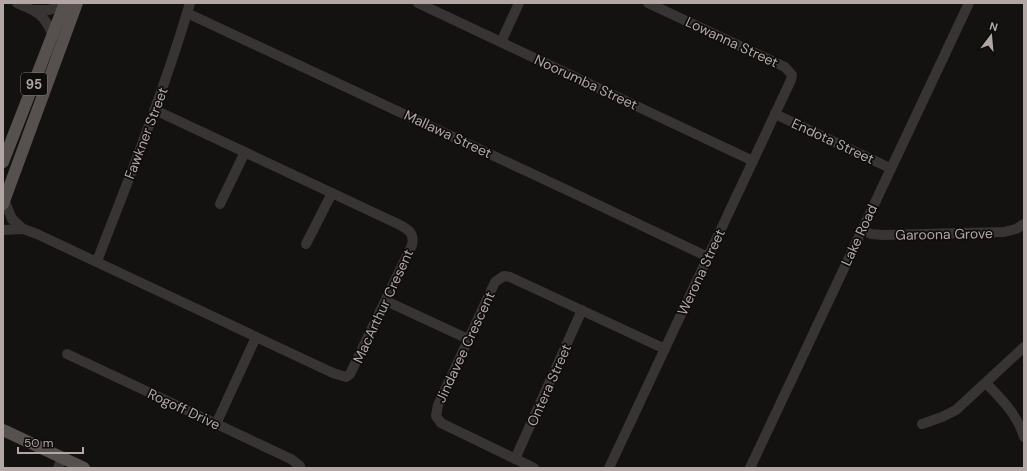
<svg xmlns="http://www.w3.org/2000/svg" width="1027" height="471" font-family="'DM Sans',sans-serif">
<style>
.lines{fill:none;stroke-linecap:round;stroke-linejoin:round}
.minor{stroke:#373433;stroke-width:10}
.major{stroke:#56514f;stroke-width:12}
.labels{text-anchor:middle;stroke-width:3.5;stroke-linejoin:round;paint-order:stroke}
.shield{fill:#0e0d0c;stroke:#817976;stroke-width:1}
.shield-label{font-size:13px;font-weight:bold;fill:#b2a7a4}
.street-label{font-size:14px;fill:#b2a7a4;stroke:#0e0d0c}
</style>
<rect width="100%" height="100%" fill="#131211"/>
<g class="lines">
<g class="minor">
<path d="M17 3C38 12 43 13 53 35"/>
<path d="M418 3 753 161"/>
<path d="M35 10H49L64 5"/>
<path d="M187 13 569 191 708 257"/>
<path d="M501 42 519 3"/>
<path d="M775 114 890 168"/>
<path d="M3 201 4 200 12 219 23 229"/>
<path d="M220 204 245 152"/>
<path d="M3 230 23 229 37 234 333 373 346 377 350 374 412 245C415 233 408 229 398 224L155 110"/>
<path d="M862 230 871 234 883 235 1004 232 1016 229 1024 224"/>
<path d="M306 244 332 193"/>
<path d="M97 261C130 176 164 91 190 3"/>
<path d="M386 301 468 339"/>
<path d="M67 354 291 459 300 466V468"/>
<path d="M986 383C1002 400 1017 414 1024 437"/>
<path d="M216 424 256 337"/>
<path d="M922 424 942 417 956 410 1024 347"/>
<path d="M515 459 582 310"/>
<path d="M58 468 62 458"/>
<path d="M534 468 441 423 436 416 438 405 495 282 504 276 510 277 665 349"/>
<path d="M609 468 775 114 791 80 792 75 785 67 648 3"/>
<path d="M750 468 969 3"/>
</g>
<g class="major">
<path d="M3 162 65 3"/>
<path d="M3 204 77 3"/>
<path d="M3 430 84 468"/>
</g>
</g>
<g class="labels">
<rect class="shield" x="21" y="73" width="26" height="22" rx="3"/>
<g class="shield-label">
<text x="34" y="89">95</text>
</g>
<g class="street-label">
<text transform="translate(732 42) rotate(25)" y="5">Lowanna Street</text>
<text transform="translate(586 82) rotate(25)" y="5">Noorumba Street</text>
<text transform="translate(146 133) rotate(-69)" y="5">Fawkner Street</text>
<text transform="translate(448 134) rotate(25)" y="5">Mallawa Street</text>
<text transform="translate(833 141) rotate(25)" y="5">Endota Street</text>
<text transform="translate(944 234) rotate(-1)" y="5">Garoona Grove</text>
<text transform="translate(859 235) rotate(-65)" y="5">Lake Road</text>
<text transform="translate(701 272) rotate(-65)" y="5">Werona Street</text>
<text transform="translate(383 306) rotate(-65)" y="5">MacArthur Cresent</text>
<text transform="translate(465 347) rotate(-65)" y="5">Jindavee Crescent</text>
<text transform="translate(549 385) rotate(-66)" y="5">Ontera Street</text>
<text transform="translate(184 409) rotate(25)" y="5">Rogoff Drive</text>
</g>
</g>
<rect width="1027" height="471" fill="none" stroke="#b2a7a4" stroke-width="8"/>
<g transform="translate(991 36) rotate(16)" stroke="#0e0d0c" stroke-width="3" paint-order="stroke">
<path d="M0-3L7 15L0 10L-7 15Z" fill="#b2a7a4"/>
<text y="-6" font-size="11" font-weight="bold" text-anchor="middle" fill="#b2a7a4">N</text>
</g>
<path d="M18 447v6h65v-6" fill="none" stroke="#b2a7a4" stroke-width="2"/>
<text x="24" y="447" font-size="12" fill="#b2a7a4" stroke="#0e0d0c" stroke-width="3" paint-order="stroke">50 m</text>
</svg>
